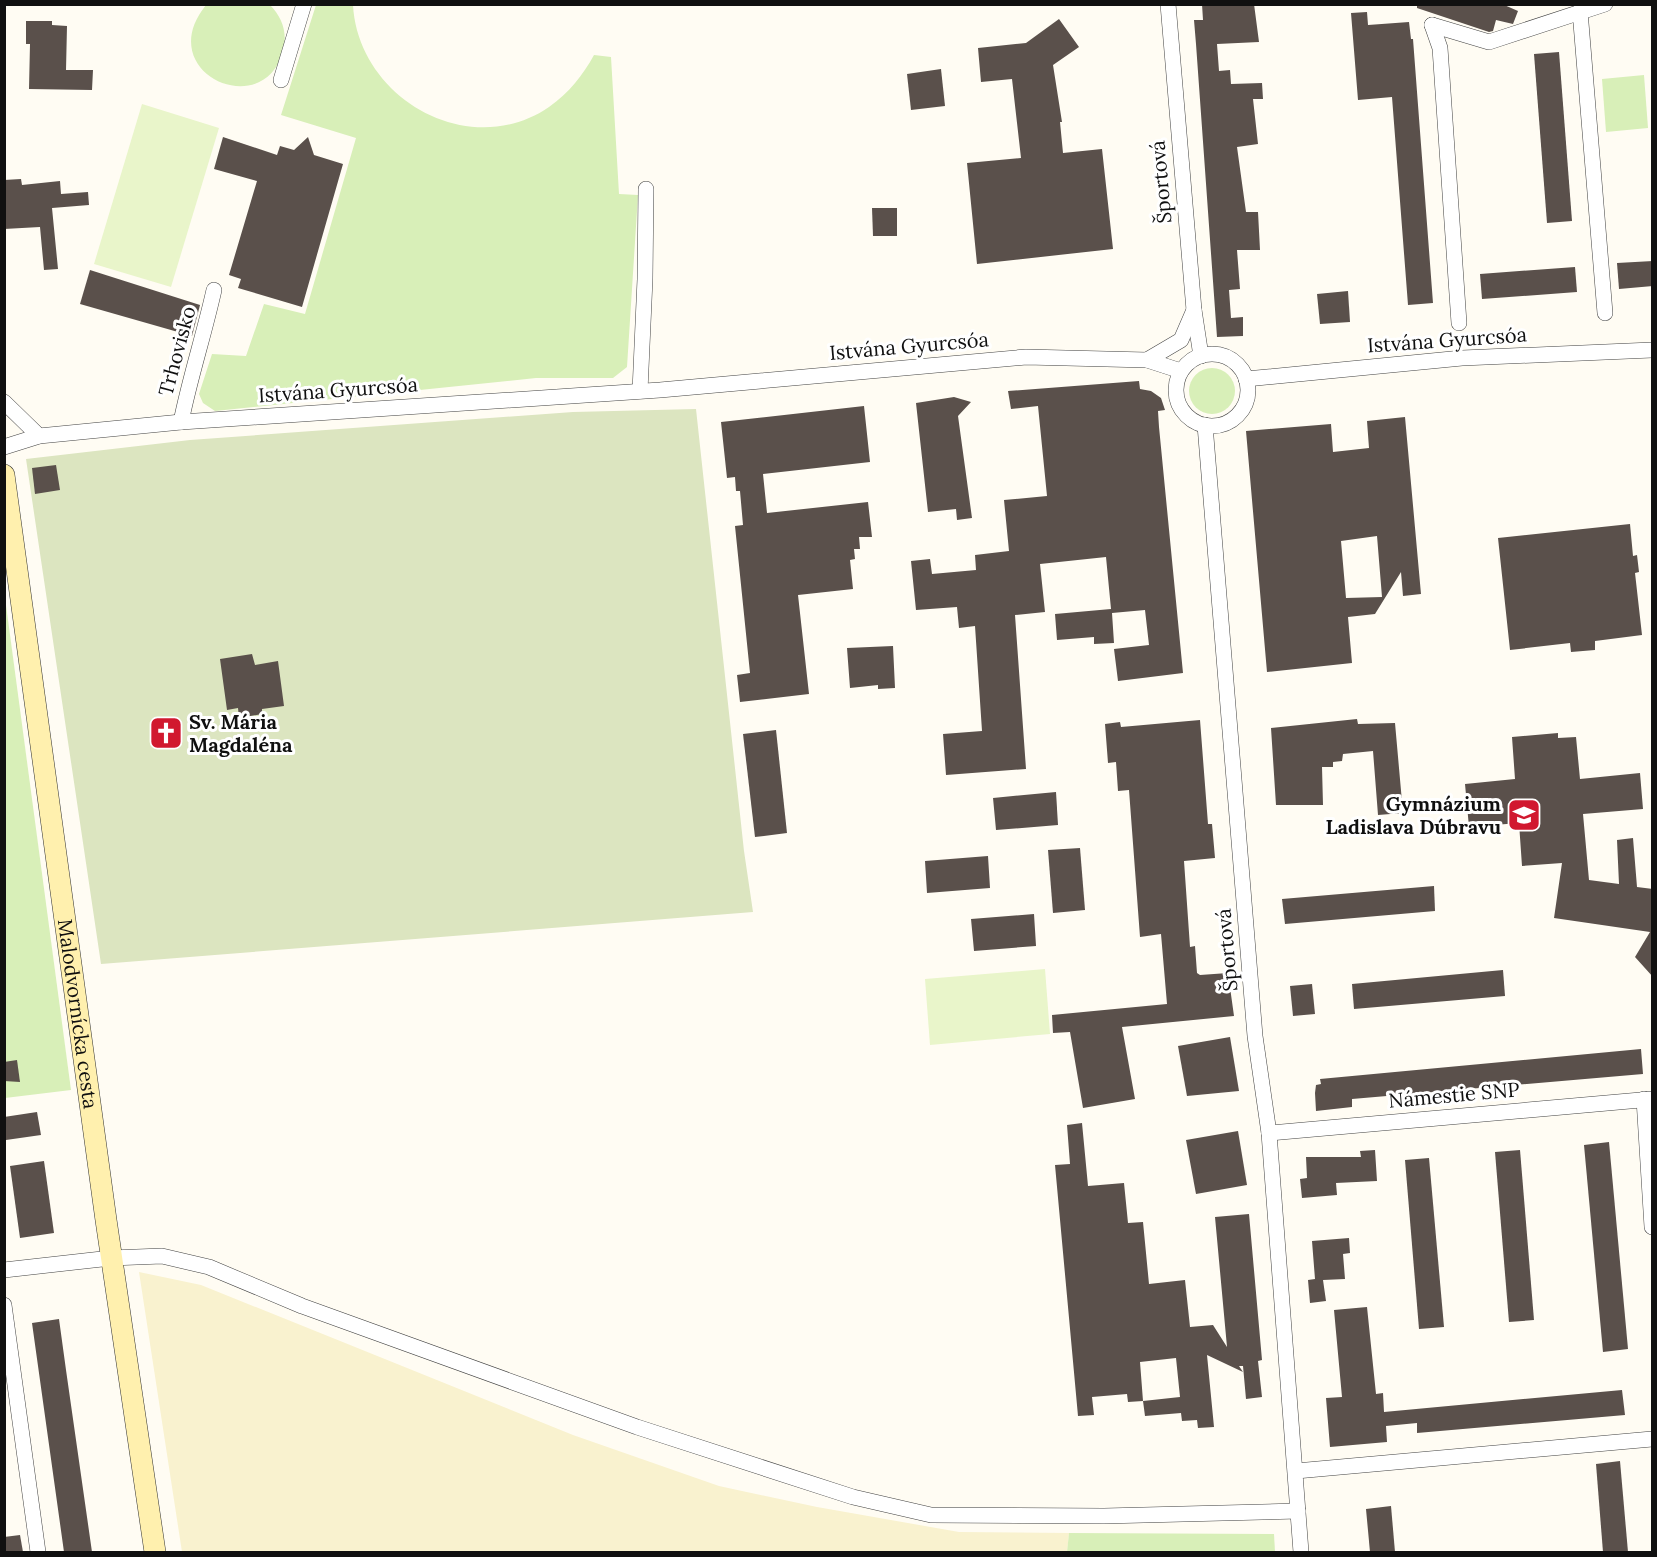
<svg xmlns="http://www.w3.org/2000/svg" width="1657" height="1557" font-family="Lora,serif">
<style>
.farmland{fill:#f9f2cf}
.green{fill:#d8efb8}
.cemetery{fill:#dce5c0}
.pitch{fill:#e9f5ca}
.building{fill:#5a504b;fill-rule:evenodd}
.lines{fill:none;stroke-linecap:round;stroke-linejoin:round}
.street-casing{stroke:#434343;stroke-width:16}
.secondary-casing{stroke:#323232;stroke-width:22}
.street{stroke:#fff;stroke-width:15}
.secondary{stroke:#fff0ae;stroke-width:21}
.labels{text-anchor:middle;stroke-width:6;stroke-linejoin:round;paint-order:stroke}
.street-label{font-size:20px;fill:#101010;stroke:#fff}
.poi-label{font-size:20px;font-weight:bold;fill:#101010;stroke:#fff;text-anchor:start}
</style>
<rect width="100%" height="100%" fill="#fffcf3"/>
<path class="farmland" d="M139 1272 201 1285 573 1435 719 1486 817 1507 959 1532 1069 1533 1067 1552H182Z"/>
<g class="green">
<path d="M206 5H270C282 17 288 33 283 51 264 123 151 73 206 5Z"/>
<path d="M316 5H353C358 98 469 162 549 107 569 93 583 75 594 55L611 57 619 194 638 195 627 367 613 378H536L215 411 203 403 199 394 212 354 246 356 264 304 305 314 356 138 281 115Z"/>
<path d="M1644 75 1648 128 1606 132 1602 79Z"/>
<circle cx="1212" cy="391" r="23"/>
<path d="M4 590 71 1090 5 1098H4Z"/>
<path d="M1069 1533 1274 1534 1275 1552H1067Z"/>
</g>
<path class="cemetery" d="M696 409 744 851 753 912 101 964 26 459 190 440 573 412Z"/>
<g class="pitch">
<path d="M142 104 219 128 171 287 94 264Z"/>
<path d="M1045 969 1050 1034 930 1045 925 979Z"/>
</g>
<g class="building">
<path d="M1202 4H1254L1259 42 1217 44 1219 71 1230 70 1231 84 1262 83 1263 99H1253L1258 144 1237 147 1246 212H1258L1260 250H1237L1240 289 1229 290 1231 318 1243 317V336L1217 337 1196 44 1194 20H1203Z"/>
<path d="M1417 4H1502L1518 11 1513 24 1496 20 1493 31 1489 32 1417 8Z"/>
<path d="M1367 12 1368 25 1409 22 1411 39H1413L1433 303 1408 305 1392 97 1358 100 1351 13Z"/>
<path d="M1059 19 1079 47 1053 65 1062 122H1060L1063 153 1102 149 1113 249 977 264 967 163 1021 158 1012 79 981 82 978 48 1026 43Z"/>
<path d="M26 21H52V25L67 26 66 70H93L92 90 29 89 30 44H26Z"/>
<path d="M1559 52 1572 221 1547 223 1534 54Z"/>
<path d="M941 69 945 106 911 110 907 74Z"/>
<path d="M223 137 277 155 280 146 294 150 308 137 314 155 343 164 302 307 238 288 241 279 229 275 257 181 214 169Z"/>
<path d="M21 179 22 185 60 181 61 194 88 192 89 205 52 208 58 269 44 270 40 227 4 229V180Z"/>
<path d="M872 208H897V236H873Z"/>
<path d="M1653 261V286L1619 289 1617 263Z"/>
<path d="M1575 267 1577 292 1482 299 1480 274Z"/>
<path d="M90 270 200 305 192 336 80 304Z"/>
<path d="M1348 291 1350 322 1320 324 1317 294Z"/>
<path d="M1139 381 1140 389 1151 391 1161 398 1165 410 1158 411 1159 427 1183 673 1118 681 1114 649 1149 645 1145 610 1112 613 1114 643 1094 644V637L1057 640 1055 614 1111 609 1106 557 1040 564 1045 612 1015 615 1026 769 946 775 943 734 982 731 975 626 959 628 957 607 916 610 911 561 930 559 932 574 976 570 975 555 1009 551 1004 500 1047 496 1038 406 1011 409 1008 391Z"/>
<path d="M954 397 971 402 958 416 972 518 957 520 956 509 928 512 916 403Z"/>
<path d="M864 406 870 462 763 474 767 513 868 502 872 537H859L860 549H854L855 559 850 560 853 589 798 595 809 694 740 702 737 675 750 673 735 526 743 525 740 491H736L735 477 727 478 721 422Z"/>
<path d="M1405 417 1421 594 1403 596 1401 572 1375 614 1348 617 1352 663 1267 672 1246 431 1331 424 1333 452 1369 448 1367 421ZM1377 536 1382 597 1346 598 1341 541Z"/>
<path d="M56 465 60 490 35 494 32 468Z"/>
<path d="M1630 524 1633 556 1637 555 1639 572 1635 573 1642 635 1595 641V650L1571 652 1570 643 1510 650 1498 538Z"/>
<path d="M893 646 895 688 878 689V685L850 688 847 648Z"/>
<path d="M252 654 255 665 278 661 284 706 262 709V714L239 718 238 708 227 710 220 659Z"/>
<path d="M1357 719 1358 724 1395 723 1403 813 1378 815 1373 751 1343 754 1342 761 1333 762V767H1322L1323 805H1276L1271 728Z"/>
<path d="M1200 720 1208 824H1212L1215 858 1184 861 1190 947 1195 946 1197 973 1200 975 1228 973 1234 1016 1122 1027 1135 1099 1083 1108 1070 1032 1053 1033 1052 1015 1167 1004 1161 934 1140 937 1129 790 1118 791 1116 762 1108 763 1105 724 1120 722 1121 727Z"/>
<path d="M776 730 787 833 755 837 743 734Z"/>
<path d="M1558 733V738L1576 737 1580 779 1640 773 1643 809 1583 814 1589 880 1619 884 1617 840 1633 838 1637 887 1653 889V977L1635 957 1650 932 1554 918 1562 863 1522 866 1519 823 1469 827 1465 784 1515 779 1512 737Z"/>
<path d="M1056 792 1058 825 996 830 993 798Z"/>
<path d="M1080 848 1085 910 1053 913 1048 850Z"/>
<path d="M988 856 990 888 927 893 925 861Z"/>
<path d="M1434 886 1435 911 1285 924 1282 899Z"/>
<path d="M1034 914 1036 946 974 951 971 919Z"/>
<path d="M1503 970 1505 996 1354 1009 1352 984Z"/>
<path d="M1312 984 1315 1014 1293 1016 1290 986Z"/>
<path d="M1230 1037 1239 1091 1187 1096 1178 1046Z"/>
<path d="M1641 1049 1643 1074 1352 1099V1107L1316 1111 1315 1093 1316 1085 1321 1084 1320 1079Z"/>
<path d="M17 1060 20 1082 4 1081V1062Z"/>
<path d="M37 1112 41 1135 6 1140 4 1117Z"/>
<path d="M1082 1123 1088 1186 1124 1183 1128 1223 1143 1222 1149 1284 1185 1280 1190 1327 1213 1325 1227 1347 1215 1217 1249 1214 1262 1360 1258 1361 1262 1397 1246 1399 1243 1366H1239L1243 1372 1207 1355 1214 1427 1198 1428 1197 1420 1182 1421 1181 1413 1145 1416 1143 1401 1128 1402 1127 1394 1092 1397 1094 1415 1078 1416 1055 1165 1070 1164 1067 1125ZM1176 1358 1180 1397 1143 1401 1140 1362Z"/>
<path d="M1238 1131 1247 1185 1196 1194 1186 1140Z"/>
<path d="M1609 1142 1628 1349 1603 1352 1584 1145Z"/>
<path d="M1375 1150 1377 1181 1336 1183 1337 1195 1302 1198 1300 1179 1307 1178 1306 1157H1361L1360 1151Z"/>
<path d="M1520 1150 1534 1320 1509 1322 1495 1152Z"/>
<path d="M1429 1158 1444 1327 1419 1329 1405 1160Z"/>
<path d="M44 1161 54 1233 20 1238 10 1166Z"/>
<path d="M1349 1238 1350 1253 1343 1254 1345 1279 1323 1280 1326 1301 1310 1303 1308 1280 1315 1279 1312 1241Z"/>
<path d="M1367 1307 1376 1394 1383 1393 1384 1412 1622 1390 1625 1415 1417 1433V1423L1386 1426 1387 1442 1330 1447 1326 1398 1342 1397 1334 1310Z"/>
<path d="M59 1319 66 1370 92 1552H64L32 1323Z"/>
<path d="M1620 1461 1628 1552H1603L1596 1464Z"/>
<path d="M1391 1506 1395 1552H1370L1366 1509Z"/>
<path d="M20 1535 23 1552H4V1537Z"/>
</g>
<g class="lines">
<g class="street-casing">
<g id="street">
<path d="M1168 4 1194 310 1201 356"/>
<path d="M1580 11 1605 313"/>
<path d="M1432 25 1440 48 1459 323"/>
<path d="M1432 25 1489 42 1605 4"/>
<path d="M281 80 304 4"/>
<circle cx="1212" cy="390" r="36"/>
<path d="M1147 360 1181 340 1194 310"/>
<path d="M1246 379 1462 358 1652 350"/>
<path d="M640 391 645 279 646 189"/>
<path d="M4 402 39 436"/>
<path d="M181 422C190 377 204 335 214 290"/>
<path d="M1205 425 1255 1036 1269 1133 1301 1552"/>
<path d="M4 447 39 436 181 422 660 390 1026 357 1147 360 1181 371"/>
<path d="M1644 1099 1652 1227"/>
<path d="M1269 1133 1652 1099"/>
<path d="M4 1270 111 1258 162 1256 209 1267 302 1306 637 1427 853 1497 931 1515 1104 1516 1298 1511"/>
<path d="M4 1305 38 1552"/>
<path d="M1296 1471 1652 1439"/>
</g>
</g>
<g class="secondary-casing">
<g id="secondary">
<path id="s1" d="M4 475 106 1220 155 1552"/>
</g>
</g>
<use href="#street" class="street"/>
<use href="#secondary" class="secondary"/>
</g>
<defs>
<g id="church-square" transform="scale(1.725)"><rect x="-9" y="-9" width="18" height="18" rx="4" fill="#d1182f" stroke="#fff"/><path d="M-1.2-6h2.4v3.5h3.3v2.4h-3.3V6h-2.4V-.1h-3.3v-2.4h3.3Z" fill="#fff"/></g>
<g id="school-square" transform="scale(1.725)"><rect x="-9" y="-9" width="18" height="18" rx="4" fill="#d1182f" stroke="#fff"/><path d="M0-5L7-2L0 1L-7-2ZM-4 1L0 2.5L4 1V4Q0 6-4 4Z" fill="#fff"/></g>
</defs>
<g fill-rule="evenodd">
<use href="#church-square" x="166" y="733"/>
<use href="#school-square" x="1524" y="815"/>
</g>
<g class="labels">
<g class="street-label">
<text transform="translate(1161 182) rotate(-95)" y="7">Športová</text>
<text transform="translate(1447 340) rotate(-4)" y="7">Istvána Gyurcsóa</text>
<text transform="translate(909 346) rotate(-5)" y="7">Istvána Gyurcsóa</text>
<text transform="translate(177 351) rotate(-75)" y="7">Trhovisko</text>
<text transform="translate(338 390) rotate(-4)" y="7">Istvána Gyurcsóa</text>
<text transform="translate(1227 950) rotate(-95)" y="7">Športová</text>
<text dy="7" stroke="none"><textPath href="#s1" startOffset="544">Malodvornícka cesta</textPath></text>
<text transform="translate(1454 1095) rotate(-5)" y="7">Námestie SNP</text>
</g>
<g class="poi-label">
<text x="189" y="729">Sv. Mária<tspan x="189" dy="23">Magdaléna</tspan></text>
<text x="1501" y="811" text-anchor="end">Gymnázium<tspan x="1501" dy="23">Ladislava Dúbravu</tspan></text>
</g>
</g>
<rect width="1657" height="1557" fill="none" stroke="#101010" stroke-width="12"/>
</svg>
